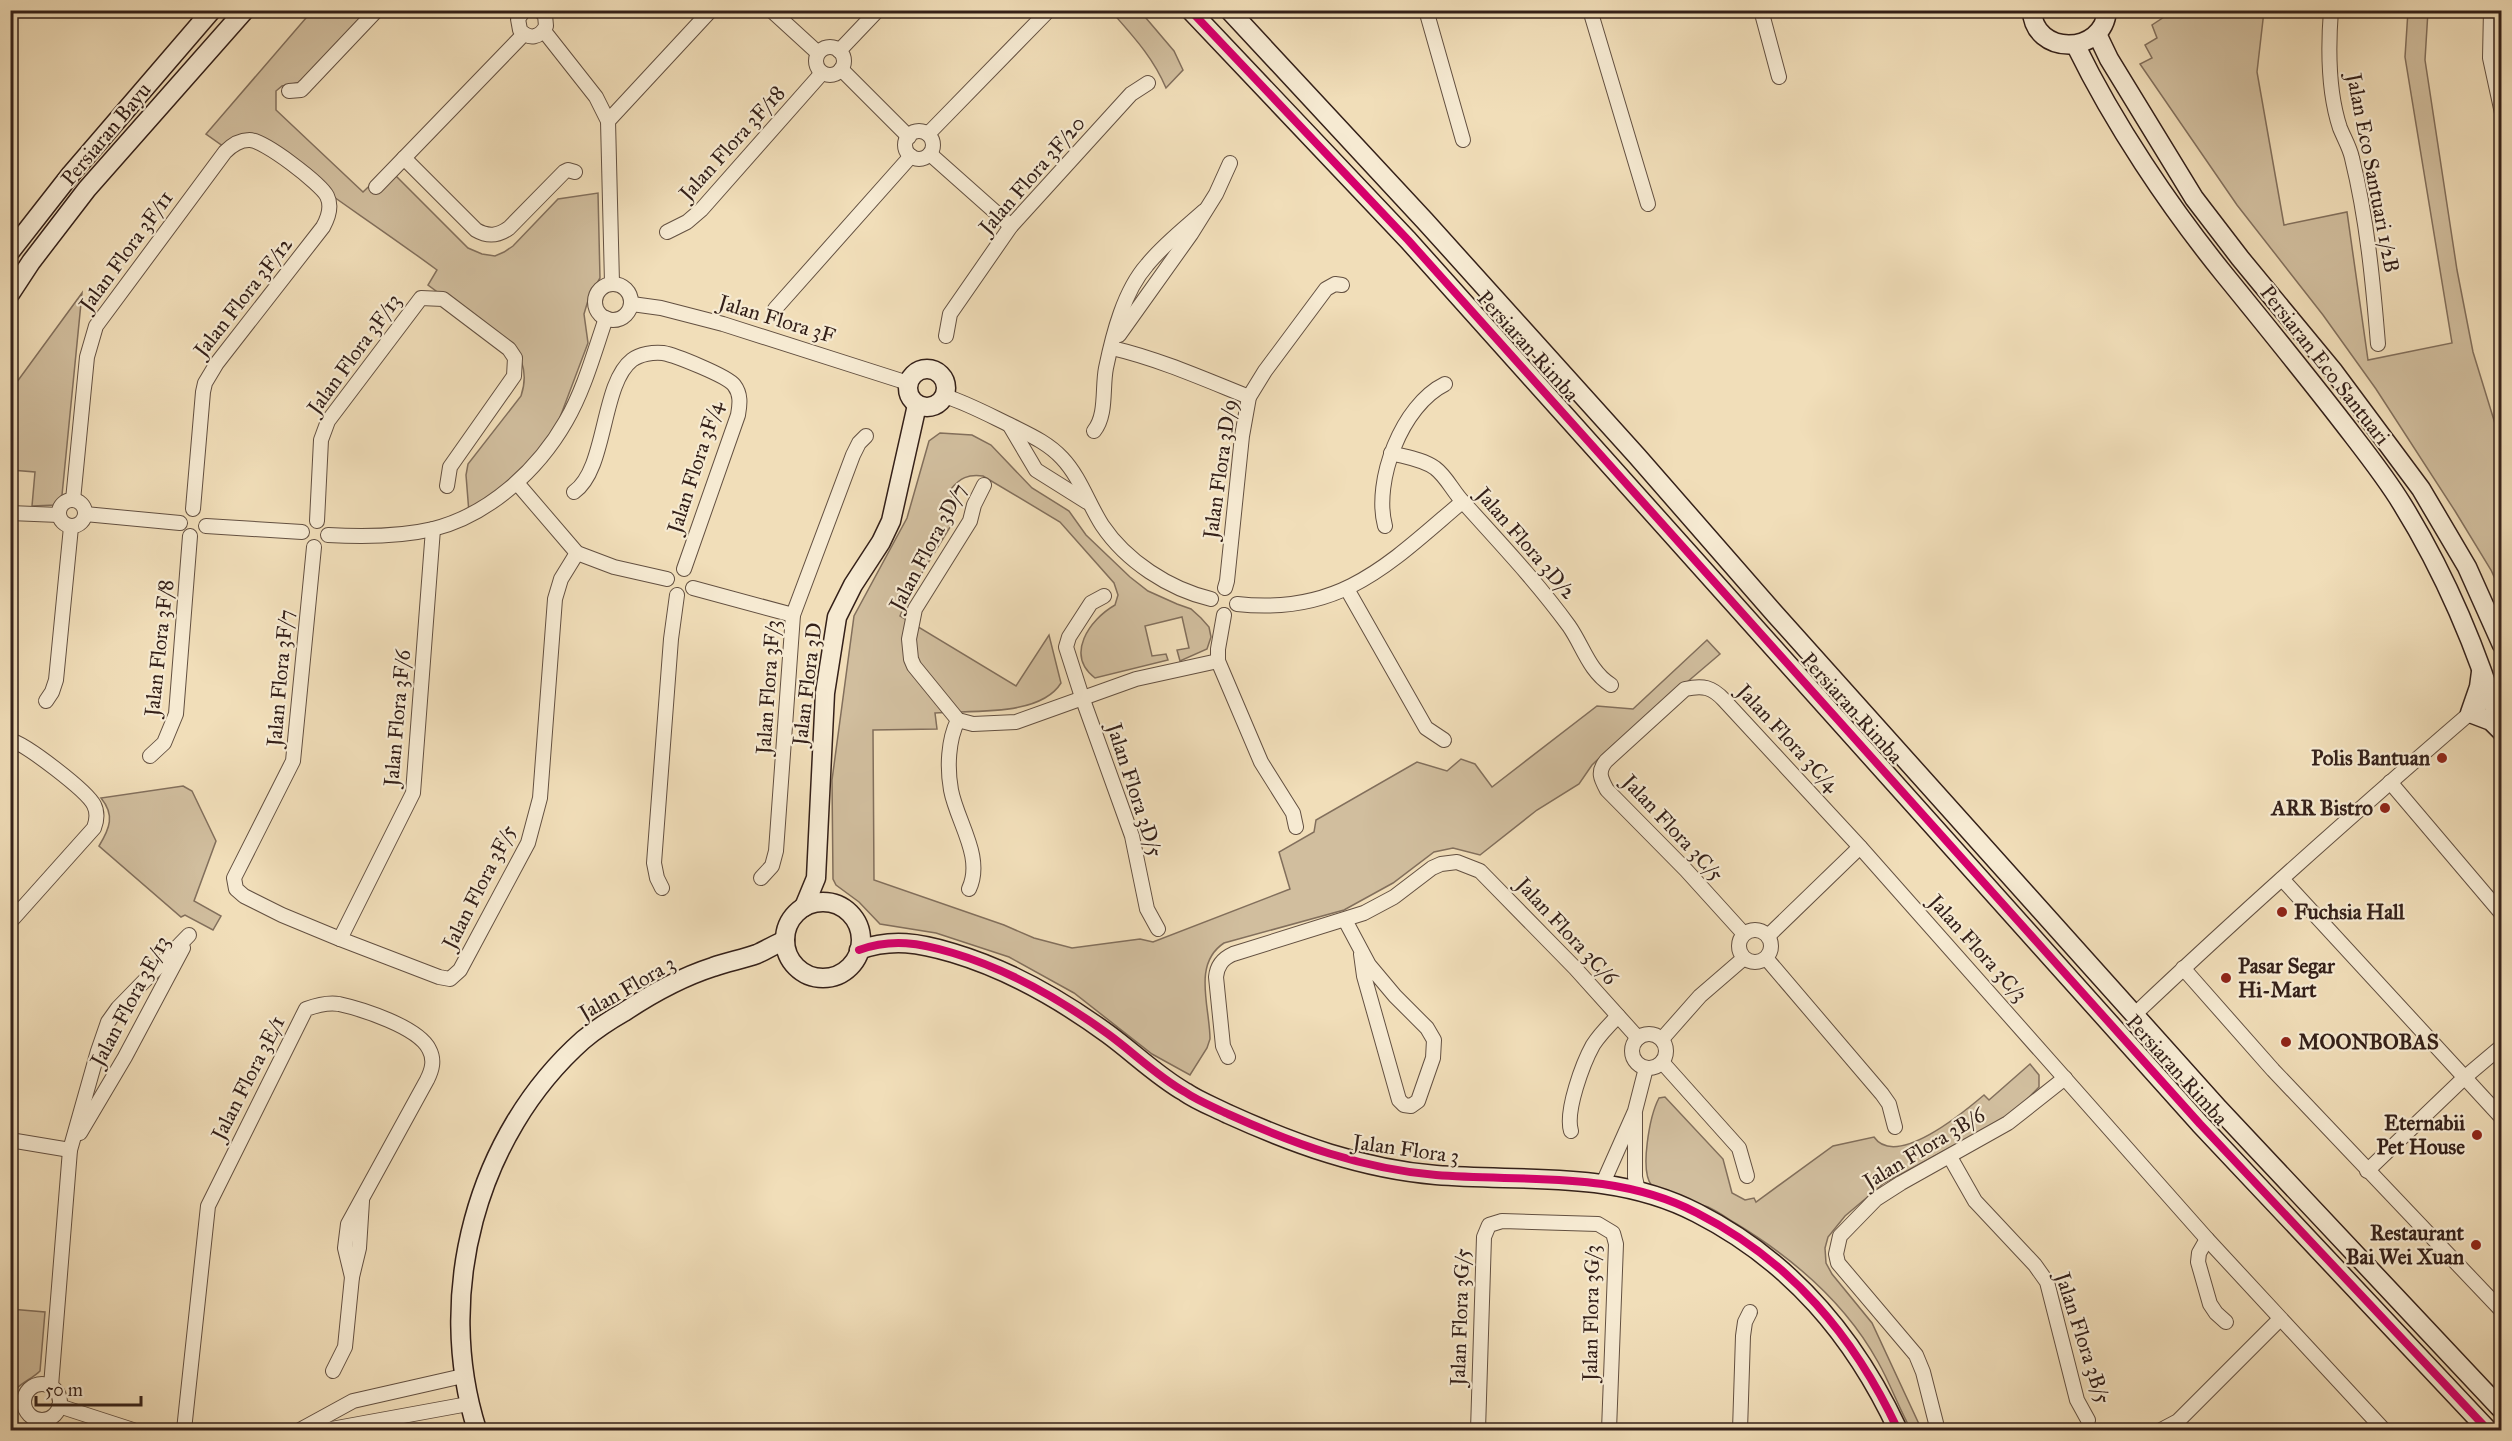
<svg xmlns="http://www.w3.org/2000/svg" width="2512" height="1441" font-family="'IM FELL Great Primer',serif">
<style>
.green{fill:#d1be9e;stroke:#826f5c;stroke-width:1.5}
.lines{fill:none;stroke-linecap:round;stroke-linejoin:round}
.street-casing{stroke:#635041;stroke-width:16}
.secondary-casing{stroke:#342019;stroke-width:21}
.street{stroke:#f6ead2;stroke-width:14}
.secondary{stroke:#f6ead2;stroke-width:18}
.cycleway-casing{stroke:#f6ead2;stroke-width:11}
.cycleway{stroke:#d6006c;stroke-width:8}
.poi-dot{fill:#8f2418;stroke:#f6ead2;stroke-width:2}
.labels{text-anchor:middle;stroke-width:4.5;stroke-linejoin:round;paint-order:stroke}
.street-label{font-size:21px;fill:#342019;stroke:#f6ead2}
.poi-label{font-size:21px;font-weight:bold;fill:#342019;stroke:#f6ead2;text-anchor:end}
</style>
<rect width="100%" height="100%" fill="#f1deb9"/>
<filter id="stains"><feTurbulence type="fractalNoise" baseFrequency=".00333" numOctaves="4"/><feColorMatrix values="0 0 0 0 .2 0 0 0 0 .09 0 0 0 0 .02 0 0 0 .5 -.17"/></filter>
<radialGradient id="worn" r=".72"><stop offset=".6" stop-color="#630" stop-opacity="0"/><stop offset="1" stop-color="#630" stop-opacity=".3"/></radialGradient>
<g class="green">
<path d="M312 11H369L302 82 282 86 276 91V110L363 192 388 168 468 248 482 254 495 256 504 252 513 246 558 199 598 193 600 278 589 297 584 314 588 343 559 420 534 460 469 513 466 475 468 464 521 396C527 378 525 362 513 348L428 285 437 270C379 227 318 188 260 143L227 149 206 134Z"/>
<path d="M1111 11H1140L1174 51 1183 70 1166 88C1153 57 1132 35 1111 11Z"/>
<path d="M2161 11H2264L2257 72 2284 225 2347 212 2368 360 2452 343 2405 57 2408 11H2428L2425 60 2457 270 2473 352 2501 443V592L2491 570 2455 511 2376 389 2323 315 2237 205 2140 64 2152 58 2145 45 2157 38 2152 25 2164 17Z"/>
<path d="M82 293 62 495 56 505 32 506 35 472 11 470V390Z"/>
<path d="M940 433 972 435 991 445 1032 488 1069 511 1086 535 1130 577 1148 591 1177 604 1191 609 1201 618 1209 627 1211 637 1207 649 1180 661 1177 650 1189 648 1182 617 1145 626 1152 656 1166 654 1168 660 1095 678C1065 655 1089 620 1115 605L1118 595 1114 583 1060 522 983 476C968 474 960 478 951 489L953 518 952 524 909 594 900 616 1016 686 1049 635 1061 683C1040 717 971 710 935 713L937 729 873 730 874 880 1004 925 1034 938 1072 948 1140 939 1153 942 1290 889 1279 852 1314 832 1316 820 1417 762 1447 771 1461 759 1475 764 1492 787 1597 706 1633 709 1707 640 1720 654 1612 746 1592 765 1579 784 1537 810 1480 855 1453 848 1434 852 1393 883 1344 910 1224 943C1192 964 1210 1007 1210 1039L1207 1048 1190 1075 1152 1054 1074 993 1009 957 936 933 880 924 859 902 836 885 833 879 832 780 854 616 907 518 929 441Z"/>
<path d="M183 786 192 791 216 841 194 901 221 916 213 930 185 915 181 917 99 846C110 828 115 815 101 798Z"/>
<path d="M2030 1064 2039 1075V1087L2013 1114 1884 1183 1845 1216 1828 1237 1825 1248 1826 1263 1832 1274 1872 1323 1919 1424 1932 1430H1914L1910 1428C1898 1406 1890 1383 1878 1362 1845 1302 1793 1258 1735 1223 1727 1218 1717 1211 1708 1207 1694 1201 1662 1197 1652 1186 1639 1171 1650 1115 1659 1098L1665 1097 1723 1159 1732 1193 1745 1200 1754 1198 1756 1202 1833 1146 1874 1137C1896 1169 1964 1112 1984 1095L1989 1100Z"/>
<path d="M10 1309 45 1312 40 1371C33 1378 23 1382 16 1389 6 1400 14 1420 20 1430H11Z"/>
<path d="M434 1424 446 1425 452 1430H398Z"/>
</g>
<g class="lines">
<g class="street-casing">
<g id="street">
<path d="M524 10 518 19 520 30C529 40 540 38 546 26L545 15 539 10"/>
<path d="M771 10 818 53"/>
<path d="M1426 10 1463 140"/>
<path d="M1590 10 1648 204"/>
<path d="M1761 10 1779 77"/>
<path d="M2331 10C2328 48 2328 92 2340 128 2344 138 2350 148 2352 158 2367 219 2373 282 2378 344"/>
<path d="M2491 10 2490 58 2502 113"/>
<path d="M544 31 596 97 608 121 612 283"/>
<circle cx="830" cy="61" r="14"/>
<path d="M839 51 878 10"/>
<path d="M841 69 909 137"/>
<path d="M289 91 301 90 305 86 377 10"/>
<path d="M608 121 711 10"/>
<circle cx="919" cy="145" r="14"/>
<path d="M928 134 1049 10"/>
<path d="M930 154 1011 226"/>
<path d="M404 158 476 230C488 237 498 236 509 228L564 172 568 170 575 172"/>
<path d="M376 187 524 34"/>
<path d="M667 232 687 222 701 210 822 73"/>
<circle cx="613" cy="302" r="18"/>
<path d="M632 304 661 308 723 324 908 383"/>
<path d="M775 309 911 156"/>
<path d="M1119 335 1191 234 1216 194 1230 163"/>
<path d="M946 336 950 314 1011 226 1131 94 1148 83"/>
<path d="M1112 348C1159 359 1204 379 1249 397"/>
<path d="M945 396C969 404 989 415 1012 426 1030 435 1048 443 1062 458 1080 477 1088 503 1102 525 1126 561 1169 589 1211 599"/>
<path d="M1010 426 1036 470 1087 502"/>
<path d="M1094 431C1107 415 1102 388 1106 368 1113 334 1124 291 1147 265 1163 245 1185 228 1204 211"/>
<path d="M1391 453C1405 457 1422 459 1435 468 1447 477 1453 492 1464 503 1500 543 1537 582 1569 626 1583 646 1589 671 1611 685"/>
<path d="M517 483 577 553 614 567 667 579"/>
<path d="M984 485 974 505 970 521 915 609 909 639 911 659 914 666 958 720 973 724 1016 722 1136 679 1218 661V649L1224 615"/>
<path d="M574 492C607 469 601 384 632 360 640 354 653 352 663 353 675 355 727 376 734 385 741 394 740 404 738 415L684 569"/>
<circle cx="72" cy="513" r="13"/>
<path d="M73 500 87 357 96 326 225 152C232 145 240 140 249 140 263 139 321 184 327 196 332 206 328 218 323 227L217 363 205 383 203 392 193 509"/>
<path d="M10 513 59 515"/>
<path d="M85 514 180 523"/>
<path d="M317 521 321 440 328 421 421 298 443 299 509 349 515 358 514 376 450 467 447 486"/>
<path d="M206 526 302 532"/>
<path d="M1385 526C1373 481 1402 405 1445 384"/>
<path d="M328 535C363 537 399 537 433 529 489 515 538 470 566 421 584 390 594 353 606 318"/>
<path d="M314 547 293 761 234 878 236 889 244 896 282 915 340 939 413 793 433 529"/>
<path d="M693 588 793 615"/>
<path d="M1225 588 1227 581 1242 436 1249 397 1265 371 1326 289 1335 284 1342 285"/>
<path d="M1347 589 1426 728 1444 740"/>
<path d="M1104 596 1091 603 1069 637 1066 647 1082 697 1132 836 1147 909 1158 929"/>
<path d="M1237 604C1341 616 1390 563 1462 502"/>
<path d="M1218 661 1261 762 1293 813 1296 827"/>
<path d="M46 701 52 692 56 680 71 527"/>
<path d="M958 720C948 740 947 768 951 790 957 822 984 857 969 889"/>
<path d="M10 740C26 744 87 791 94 805 98 813 97 820 94 828L10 922"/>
<path d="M150 756 164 743 176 714 190 536"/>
<path d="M2390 782 2502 914"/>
<path d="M761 878 772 866 776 851 793 615 853 455 859 443 866 436"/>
<path d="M2282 879 2502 1118"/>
<path d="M662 888 657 878 654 863 671 639 677 595"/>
<path d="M1345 920 1369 965 1395 996 1427 1028 1434 1040 1433 1058 1418 1101 1411 1106 1404 1105 1399 1100 1364 976 1361 954"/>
<circle cx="1755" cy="946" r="16"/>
<path d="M1744 934 1686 870 1607 790C1601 779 1597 772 1606 761L1685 689C1703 685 1712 687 1724 700L1860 847 2207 1239 2384 1430"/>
<path d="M1768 936 1860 847"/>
<path d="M340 939 439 977 450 979 460 970 528 843 540 798 555 599 561 579 577 553"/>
<path d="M1766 958 1882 1094 1889 1104 1895 1127"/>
<path d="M2183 968 2273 1070 2502 1311"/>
<path d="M2134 1015C2250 905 2370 799 2491 695L2502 690"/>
<circle cx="1649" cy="1051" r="17"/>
<path d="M1662 1039 1700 996 1744 958"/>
<path d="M1228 1057 1223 1046 1216 977C1217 966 1222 959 1233 954L1364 913 1394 897 1432 868 1441 864 1457 862 1480 871 1575 968 1638 1038"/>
<path d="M1662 1062 1739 1148 1747 1176"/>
<path d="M1635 1114V1177L1638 1191"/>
<path d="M1571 1131C1565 1111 1583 1063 1593 1045 1600 1034 1609 1025 1618 1016"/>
<path d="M80 1133 125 1057 183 948"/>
<path d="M10 1140 70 1150"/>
<path d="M1950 1157 1975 1201 2035 1265 2047 1282 2077 1400 2088 1420"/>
<path d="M2367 1171 2464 1078 2502 1046"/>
<path d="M1603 1183 1635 1111 1646 1068"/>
<path d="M2207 1239 2199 1253 2198 1262 2210 1304 2216 1313 2226 1322"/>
<path d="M333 1371 345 1347 352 1277 359 1248 362 1201"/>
<circle cx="42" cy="1402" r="18"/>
<path d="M51 1386 70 1150 98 1051 108 1022 118 1008 189 935"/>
<path d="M59 1406 133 1430"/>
<path d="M1936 1423 1923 1372 1916 1355 1838 1263 1836 1254 1840 1236 1876 1199 1901 1183 2008 1123 2065 1078"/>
<path d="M184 1430 208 1206 306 1009C317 1005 328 1002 339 1004 362 1009 418 1027 429 1049 435 1060 432 1070 427 1080L348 1224 345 1248 352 1277"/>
<path d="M300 1430 353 1401 463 1376"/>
<path d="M326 1430 468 1404"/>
<path d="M1478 1430 1484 1237 1489 1225 1502 1221 1598 1224 1613 1233 1616 1244 1609 1430"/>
<path d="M1740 1430 1743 1336 1745 1322 1750 1312"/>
<path d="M2161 1430 2178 1421 2280 1319"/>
</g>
</g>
<g class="secondary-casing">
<g id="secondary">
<path d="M1190 10 1408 240 2200 1124 2488 1430"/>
<path d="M1229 10 1425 221 1637 456 1775 614 2219 1109 2502 1410"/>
<path d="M2032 10C2033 56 2104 56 2107 10"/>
<path d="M2097 34 2109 59 2194 198 2240 258 2334 372 2421 489 2467 567 2502 645"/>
<path d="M2076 46C2114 124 2169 206 2224 274 2268 328 2312 382 2354 437 2371 459 2388 481 2402 504 2446 575 2478 651 2502 732"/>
<path d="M10 252 71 174 212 10"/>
<path d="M10 294 31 262 87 189 245 10"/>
<circle cx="927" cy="388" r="19"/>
<path d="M2481 672 2479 687 2470 713 2491 721 2501 731"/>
<circle cx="823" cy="940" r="38"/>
<path d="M804 907 816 878 825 693 837 617 853 585 881 542 891 521 917 405"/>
<path d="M859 950C892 938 920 943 953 953 1010 970 1060 999 1108 1034 1134 1053 1157 1076 1185 1092 1198 1101 1214 1107 1228 1114 1294 1144 1363 1169 1436 1175 1524 1182 1615 1170 1697 1213 1791 1261 1854 1336 1898 1430"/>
<path d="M477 1430C434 1295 476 1135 583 1040 595 1030 610 1020 624 1012 651 994 682 977 713 967 727 962 743 959 757 954 766 950 776 944 785 940"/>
</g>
</g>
<use href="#street" class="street"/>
<use href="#secondary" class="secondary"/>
<g class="cycleway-casing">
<g id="cycleway">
<path d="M1190 10 1408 240 2200 1124 2488 1430"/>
<path d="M859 950C892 938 920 943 953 953 1010 970 1060 999 1108 1034 1134 1053 1157 1076 1185 1092 1198 1101 1214 1107 1228 1114 1294 1144 1363 1169 1436 1175 1524 1182 1615 1170 1697 1213 1791 1261 1854 1336 1898 1430"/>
</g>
</g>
<use href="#cycleway" class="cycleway"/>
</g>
<g class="poi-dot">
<circle cx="2442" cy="758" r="6"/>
<circle cx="2385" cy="808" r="6"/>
<circle cx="2282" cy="912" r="6"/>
<circle cx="2226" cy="978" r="6"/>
<circle cx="2286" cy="1042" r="6"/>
<circle cx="2477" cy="1135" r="6"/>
<circle cx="2476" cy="1245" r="6"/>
</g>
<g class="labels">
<g class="street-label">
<text transform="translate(106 134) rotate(-50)" y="7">Persiaran Bayu</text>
<text transform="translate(732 143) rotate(-48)" y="7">Jalan Flora 3F/18</text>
<text transform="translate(2373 173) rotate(79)" y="7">Jalan Eco Santuari 1/2B</text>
<text transform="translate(1032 175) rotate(-49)" y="7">Jalan Flora 3F/20</text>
<text transform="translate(126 251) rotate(-54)" y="7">Jalan Flora 3F/11</text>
<text transform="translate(243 297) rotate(-52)" y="7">Jalan Flora 3F/12</text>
<text transform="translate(777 319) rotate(17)" y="7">Jalan Flora 3F</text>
<text transform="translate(1528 346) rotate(48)" y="7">Persiaran Rimba</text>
<text transform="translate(354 354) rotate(-54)" y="7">Jalan Flora 3F/13</text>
<text transform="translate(2325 365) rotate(52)" y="7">Persiaran Eco Santuari</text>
<text transform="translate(695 467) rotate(-72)" y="7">Jalan Flora 3F/4</text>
<text transform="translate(1220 469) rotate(-82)" y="7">Jalan Flora 3D/9</text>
<text transform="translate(1526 543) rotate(49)" y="7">Jalan Flora 3D/2</text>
<text transform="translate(928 547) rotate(-62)" y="7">Jalan Flora 3D/7</text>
<text transform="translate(159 648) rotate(-84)" y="7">Jalan Flora 3F/8</text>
<text transform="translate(280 678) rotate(-85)" y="7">Jalan Flora 3F/7</text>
<text transform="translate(807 684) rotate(-83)" y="7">Jalan Flora 3D</text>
<text transform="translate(768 687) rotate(-86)" y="7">Jalan Flora 3F/3</text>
<text transform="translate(1852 708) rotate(48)" y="7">Persiaran Rimba</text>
<text transform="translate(397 718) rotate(-85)" y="7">Jalan Flora 3F/6</text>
<text transform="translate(1788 738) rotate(47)" y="7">Jalan Flora 3C/4</text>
<text transform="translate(1135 790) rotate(72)" y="7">Jalan Flora 3D/5</text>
<text transform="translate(1673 828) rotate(47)" y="7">Jalan Flora 3C/5</text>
<text transform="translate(479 887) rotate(-63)" y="7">Jalan Flora 3F/5</text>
<text transform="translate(1567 931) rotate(47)" y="7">Jalan Flora 3C/6</text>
<text transform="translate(1978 948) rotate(48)" y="7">Jalan Flora 3C/3</text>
<text transform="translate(627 988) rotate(-30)" y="7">Jalan Flora 3</text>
<text transform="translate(130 1001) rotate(-62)" y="7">Jalan Flora 3E/13</text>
<text transform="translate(2177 1070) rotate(48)" y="7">Persiaran Rimba</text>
<text transform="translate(248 1078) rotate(-63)" y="7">Jalan Flora 3E/1</text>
<text transform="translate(1924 1148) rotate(-31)" y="7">Jalan Flora 3B/6</text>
<text transform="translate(1406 1149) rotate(8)" y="7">Jalan Flora 3</text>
<text transform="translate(1591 1313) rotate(-89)" y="7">Jalan Flora 3G/3</text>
<text transform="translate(1460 1317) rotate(-88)" y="7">Jalan Flora 3G/5</text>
<text transform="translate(2083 1338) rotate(72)" y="7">Jalan Flora 3B/5</text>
</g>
<g class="poi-label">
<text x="2430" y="765">Polis Bantuan</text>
<text x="2373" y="815">ARR Bistro</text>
<text x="2294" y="919" text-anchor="start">Fuchsia Hall</text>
<text x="2238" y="973" text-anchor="start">Pasar Segar<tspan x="2238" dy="24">Hi-Mart</tspan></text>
<text x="2298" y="1049" text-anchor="start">MOONBOBAS</text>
<text x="2465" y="1130">Eternabii<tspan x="2465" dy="24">Pet House</tspan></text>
<text x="2464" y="1240">Restaurant<tspan x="2464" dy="24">Bai Wei Xuan</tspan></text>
</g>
</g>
<rect width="2512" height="1441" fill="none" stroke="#f1deb9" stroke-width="36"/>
<rect x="12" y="12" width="2488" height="1417" fill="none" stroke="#342019" stroke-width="3"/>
<rect x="18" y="18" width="2476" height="1405" fill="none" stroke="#342019" stroke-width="1.5"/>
<path d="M36 1396v9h105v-9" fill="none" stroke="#342019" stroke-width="3"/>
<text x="45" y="1396" font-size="18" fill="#342019" stroke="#f6ead2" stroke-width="4.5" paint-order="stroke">50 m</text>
<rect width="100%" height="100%" filter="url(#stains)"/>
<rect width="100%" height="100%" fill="url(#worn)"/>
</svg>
